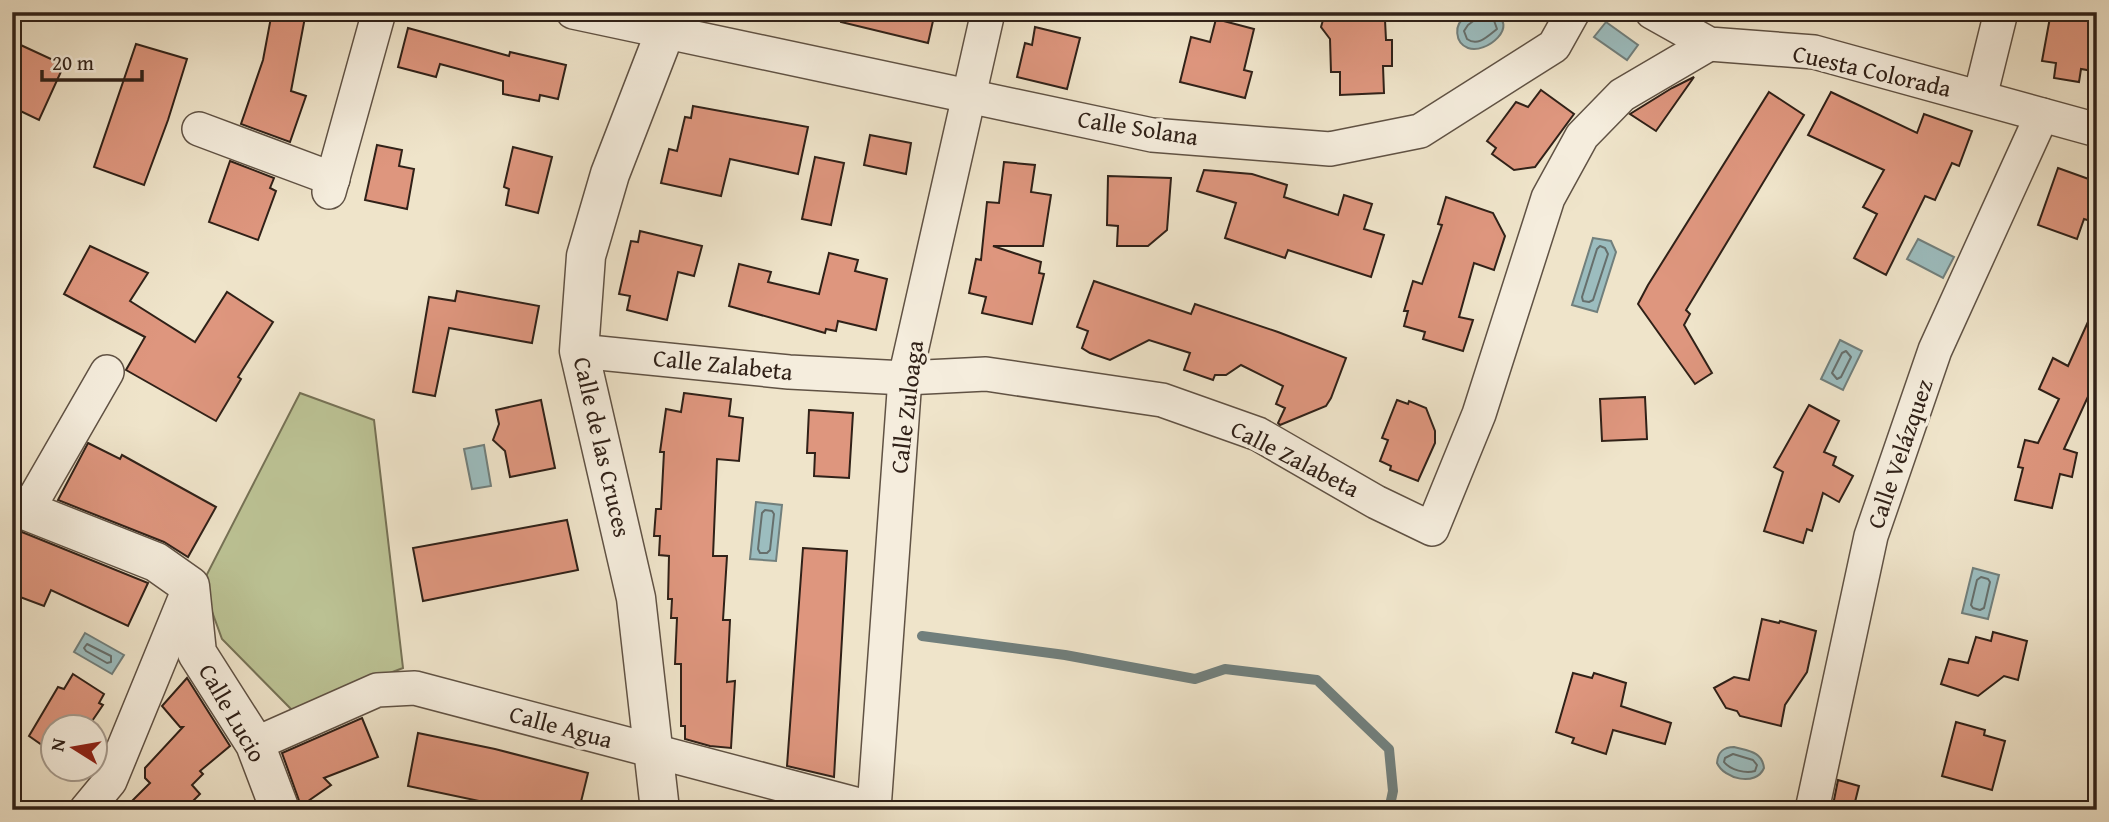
<svg xmlns="http://www.w3.org/2000/svg" width="2109" height="822" font-family="'Gentium Book Plus',serif">
<style>
.green{fill:#bcc395;stroke:#767256;stroke-width:2}
.water{fill:#9cbdbf;stroke:#717f7c;stroke-width:2}
.lines{fill:none;stroke-linecap:round;stroke-linejoin:round}
.shore{stroke:#666f6c;stroke-width:2}
.stream{stroke:#717f7c;stroke-width:10}
.building{fill:#de967e;stroke:#302118;stroke-width:2}
.minor-casing{stroke:#605244;stroke-width:36}
.tertiary-casing{stroke:#605244;stroke-width:41}
.minor{stroke:#f5eddd;stroke-width:33}
.tertiary{stroke:#f5eddd;stroke-width:38}
.labels{text-anchor:middle;stroke-width:7;stroke-linejoin:round;paint-order:stroke}
.street-label{font-size:24px;fill:#302118;stroke:#f5eddd}
</style>
<rect width="100%" height="100%" fill="#efe4ca"/>
<filter id="stains"><feTurbulence type="fractalNoise" baseFrequency=".00286" numOctaves="4"/><feColorMatrix values="0 0 0 0 .2 0 0 0 0 .09 0 0 0 0 .02 0 0 0 .5 -.17"/></filter>
<radialGradient id="worn" r=".72"><stop offset=".6" stop-color="#630" stop-opacity="0"/><stop offset="1" stop-color="#630" stop-opacity=".3"/></radialGradient>
<path class="green" d="M300 393 374 420 403 668 292 710 222 639 202 584Z"/>
<g class="water">
<path d="M1493 13C1521 25 1486 55 1468 48 1455 43 1453 24 1466 17 1473 13 1485 14 1493 13Z"/>
<path d="M1606 22 1638 45 1627 60 1594 37Z"/>
<path d="M1593 238 1611 241 1616 252 1597 312 1572 305Z"/>
<path d="M1918 239 1954 257 1943 278 1907 259Z"/>
<path d="M1840 340 1862 351 1843 390 1821 379Z"/>
<path d="M484 445 491 486 472 489 464 449Z"/>
<path d="M756 502 782 505 776 561 750 559Z"/>
<path d="M1973 568 1999 575 1988 619 1962 613Z"/>
<path d="M85 633 124 655 112 674 74 652Z"/>
<path d="M1734 747C1748 751 1762 751 1764 768 1756 787 1724 779 1717 763 1718 752 1723 747 1734 747Z"/>
</g>
<g class="lines">
<g class="shore">
<path d="M1477 12 1476 19 1468 25 1464 31 1467 39C1478 47 1488 36 1497 29L1491 12"/>
<path d="M1600 246 1605 248 1608 254 1593 300 1589 302 1583 301 1582 297 1597 249Z"/>
<path d="M1846 351 1851 357 1841 377 1837 379 1832 373 1842 353Z"/>
<path d="M765 510 772 511 774 514 770 550 767 553H760L758 549 762 513Z"/>
<path d="M1981 577 1988 579 1990 582 1984 608 1980 610 1973 608 1971 605 1977 580Z"/>
<path d="M87 644 111 656V662L107 663 86 651 84 648Z"/>
<path d="M1733 754 1753 760 1757 765 1755 771C1746 774 1730 770 1724 762L1725 758Z"/>
</g>
<path class="stream" d="M922 636 1065 655 1195 679 1225 669 1317 680 1389 749 1393 791 1389 810"/>
</g>
<g class="building">
<path d="M272 12H306L291 91 306 96 290 142 241 124 263 60Z"/>
<path d="M842 12H935L928 43 841 22Z"/>
<path d="M1331 12H1368V21L1385 20 1386 40H1392V66H1383L1384 93 1340 95V72H1331L1330 39 1321 27 1323 20Z"/>
<path d="M2051 12H2097V48L2093 71 2081 69 2079 82 2054 78 2056 63 2042 61Z"/>
<path d="M1216 19 1254 29 1244 70 1252 72 1245 98 1180 82 1191 37 1210 42Z"/>
<path d="M1035 27 1080 38 1067 89 1017 77 1025 43 1032 45Z"/>
<path d="M408 28 509 56 510 52 566 65 558 99 540 95 539 101 503 94V81L440 64 436 77 398 67Z"/>
<path d="M12 41 64 65 39 120 12 107Z"/>
<path d="M136 44 187 59 168 120 144 185 94 167Z"/>
<path d="M1694 77 1656 131 1630 114 1672 88Z"/>
<path d="M1541 90 1574 114 1535 167 1514 170 1492 154 1496 148 1487 141 1516 102 1528 107Z"/>
<path d="M1769 92 1804 115 1686 310 1690 314 1684 325 1712 373 1695 384 1638 304 1648 285Z"/>
<path d="M1831 92 1917 133 1924 114 1972 131 1959 166 1952 163 1935 200 1925 196 1886 275 1854 258 1877 214 1863 207 1884 170 1808 135Z"/>
<path d="M693 106 808 127 798 174 730 159 721 196 661 183 669 149 677 151 685 117 691 118Z"/>
<path d="M870 135 911 143 906 174 864 165Z"/>
<path d="M377 145 402 150 399 166 414 169 407 209 365 200Z"/>
<path d="M513 147 552 157 538 213 506 205 509 189 504 187Z"/>
<path d="M815 157 844 163 831 225 802 219Z"/>
<path d="M230 161 274 178 270 188 276 191 258 240 209 222Z"/>
<path d="M1004 162 1035 165 1031 192 1051 195 1043 246H993L1041 262 1039 273 1044 274 1032 324 982 313 986 297 969 293 976 259 981 260 987 202 999 203Z"/>
<path d="M2058 168 2097 182V223L2084 219 2077 239 2038 225Z"/>
<path d="M1204 170 1252 174 1287 185 1284 197 1338 215 1344 195 1372 204 1364 229 1384 235 1371 277 1288 250 1285 258 1225 238 1236 203 1197 191Z"/>
<path d="M1108 176 1171 178 1167 230 1148 246H1117L1118 226 1107 225Z"/>
<path d="M1446 197 1493 213 1505 236 1494 270 1474 263 1459 317 1473 320 1463 351 1423 339 1425 332 1404 326 1408 311H1404L1413 281 1422 284 1442 225 1438 224Z"/>
<path d="M640 231 702 246 694 276 678 272 667 320 627 310 630 296 619 294 631 241 638 242Z"/>
<path d="M90 246 148 273 130 301 195 342 227 292 273 322 238 377 241 379 216 421 126 370 145 337 64 294Z"/>
<path d="M829 253 858 260 855 271 887 279 876 330 838 321 836 331 826 329 825 333 729 306 739 264 771 272 768 282 819 294Z"/>
<path d="M1094 281 1191 314 1195 304 1278 332 1346 358 1331 398 1326 406 1280 425 1278 423 1285 408 1276 404 1283 386 1241 365 1226 375H1215L1213 380 1184 370 1190 353 1149 340 1110 360 1090 353 1082 348 1088 331 1077 327Z"/>
<path d="M457 291 539 306 532 343 449 328 435 396 413 392 429 297 455 301Z"/>
<path d="M2097 302V377L2064 449 2077 453 2072 477 2060 474 2052 508 2015 500 2023 468 2018 467 2025 440 2038 443 2059 399 2039 389 2053 358 2068 366Z"/>
<path d="M684 393 731 399 729 416 743 418 739 461 717 459 713 556H727L723 620H730L727 682 735 681 731 748 710 746 685 739V726H681V664H675L677 618H671L672 599H668L669 556 659 555 660 536H654L656 509H661L664 452H660L666 409 681 412Z"/>
<path d="M1645 397 1647 439 1602 441 1600 399Z"/>
<path d="M541 400 555 468 510 477 505 451 493 440 499 424 496 410Z"/>
<path d="M1397 400 1408 404 1409 401 1426 408 1435 431V443L1418 481 1390 470 1391 466 1380 461 1388 440 1382 438Z"/>
<path d="M1809 405 1839 421 1824 452 1836 457 1833 465 1853 476 1839 502 1823 493 1812 531 1807 529 1803 543 1764 531 1783 472 1774 467Z"/>
<path d="M809 410 853 413 849 478 814 476 815 453H807Z"/>
<path d="M88 443 120 459 122 455 216 507 188 557 164 542 58 500Z"/>
<path d="M567 520 578 570 423 601 413 548Z"/>
<path d="M12 528 148 583 128 626 51 590 44 606 12 594Z"/>
<path d="M803 548 847 551 834 777 787 766Z"/>
<path d="M1762 619 1779 623 1780 621 1816 631 1807 672 1785 705 1781 726 1740 716 1737 711 1726 708 1714 688 1734 677 1749 680Z"/>
<path d="M1993 632 2027 641 2018 680 2004 676 1978 696 1941 684 1949 659 1968 663 1976 637 1991 641Z"/>
<path d="M1573 673 1592 678 1594 673 1626 683 1621 706 1671 723 1665 744 1613 730 1606 754 1572 743 1574 738 1556 732Z"/>
<path d="M73 674 104 694 99 703 103 705 88 727H52V752L29 736 58 687 64 689Z"/>
<path d="M187 678 230 746 200 771 203 774 192 785 200 794 184 810H123L150 783 145 778V768L183 727H180L162 706Z"/>
<path d="M362 718 378 757 324 778 331 785 301 806 282 753Z"/>
<path d="M1956 722 1985 730 1984 735 2005 741 1992 790 1942 776Z"/>
<path d="M418 733 495 749 588 773 579 810H522L408 786Z"/>
<path d="M1838 780 1859 786 1853 810H1832Z"/>
</g>
<g class="lines">
<g class="minor-casing">
<g id="minor">
<path d="M573 12 1152 135 1330 149 1420 131 1554 46 1573 12"/>
<path d="M1652 12 1709 44 1814 52 2097 130"/>
<path d="M1980 97 2001 12"/>
<path d="M199 129 333 179"/>
<path d="M329 192 379 12"/>
<path d="M579 351 789 372 905 378 986 374 1162 400 1258 434 1376 502 1432 529 1479 414 1548 198 1582 136 1622 95 1709 44"/>
<path d="M27 511 107 372"/>
<path d="M255 744 377 690 415 688 874 809 905 378 988 12"/>
<path d="M86 810 110 781 190 586"/>
<path d="M1812 810 1871 536 1935 350 2042 115"/>
</g>
</g>
<g class="tertiary-casing">
<g id="tertiary">
<path d="M12 502 27 511 156 562 190 586 197 653 255 744 280 810"/>
<path d="M660 810 636 598 579 351 586 256 610 174 665 32 669 12"/>
</g>
</g>
<use href="#minor" class="minor"/>
<use href="#tertiary" class="tertiary"/>
</g>
<g class="labels">
<g class="street-label">
<text transform="translate(1872 71) rotate(13)" y="8">Cuesta Colorada</text>
<text transform="translate(1138 128) rotate(9)" y="8">Calle Solana</text>
<text transform="translate(723 365) rotate(6)" y="8">Calle Zalabeta</text>
<text transform="translate(907 407) rotate(-83)" y="8">Calle Zuloaga</text>
<text transform="translate(602 447) rotate(77)" y="8">Calle de las Cruces</text>
<text transform="translate(1900 454) rotate(-71)" y="8">Calle Velázquez</text>
<text transform="translate(1295 459) rotate(27)" y="8">Calle Zalabeta</text>
<text transform="translate(232 713) rotate(60)" y="8">Calle Lucio</text>
<text transform="translate(561 727) rotate(15)" y="8">Calle Agua</text>
</g>
</g>
<rect width="2109" height="822" fill="none" stroke="#efe4ca" stroke-width="42"/>
<rect x="14" y="14" width="2081" height="794" fill="none" stroke="#302118" stroke-width="3.5"/>
<rect x="21" y="21" width="2067" height="780" fill="none" stroke="#302118" stroke-width="2"/>
<g transform="translate(74 748) rotate(281)"><circle r="33" fill="#f5eddd" stroke="#a69b8e" stroke-width="2"/>
<path d="M0-5L12 26L0 18L-12 26Z" fill="#8f2418"/>
<text y="-10" font-size="19" font-weight="bold" text-anchor="middle" fill="#302118">N</text>
</g>
<path d="M42 70v10h100v-10" fill="none" stroke="#302118" stroke-width="3.5"/>
<text x="52" y="70" font-size="21" fill="#302118" stroke="#f5eddd" stroke-width="5" paint-order="stroke">20 m</text>
<rect width="100%" height="100%" filter="url(#stains)"/>
<rect width="100%" height="100%" fill="url(#worn)"/>
</svg>
